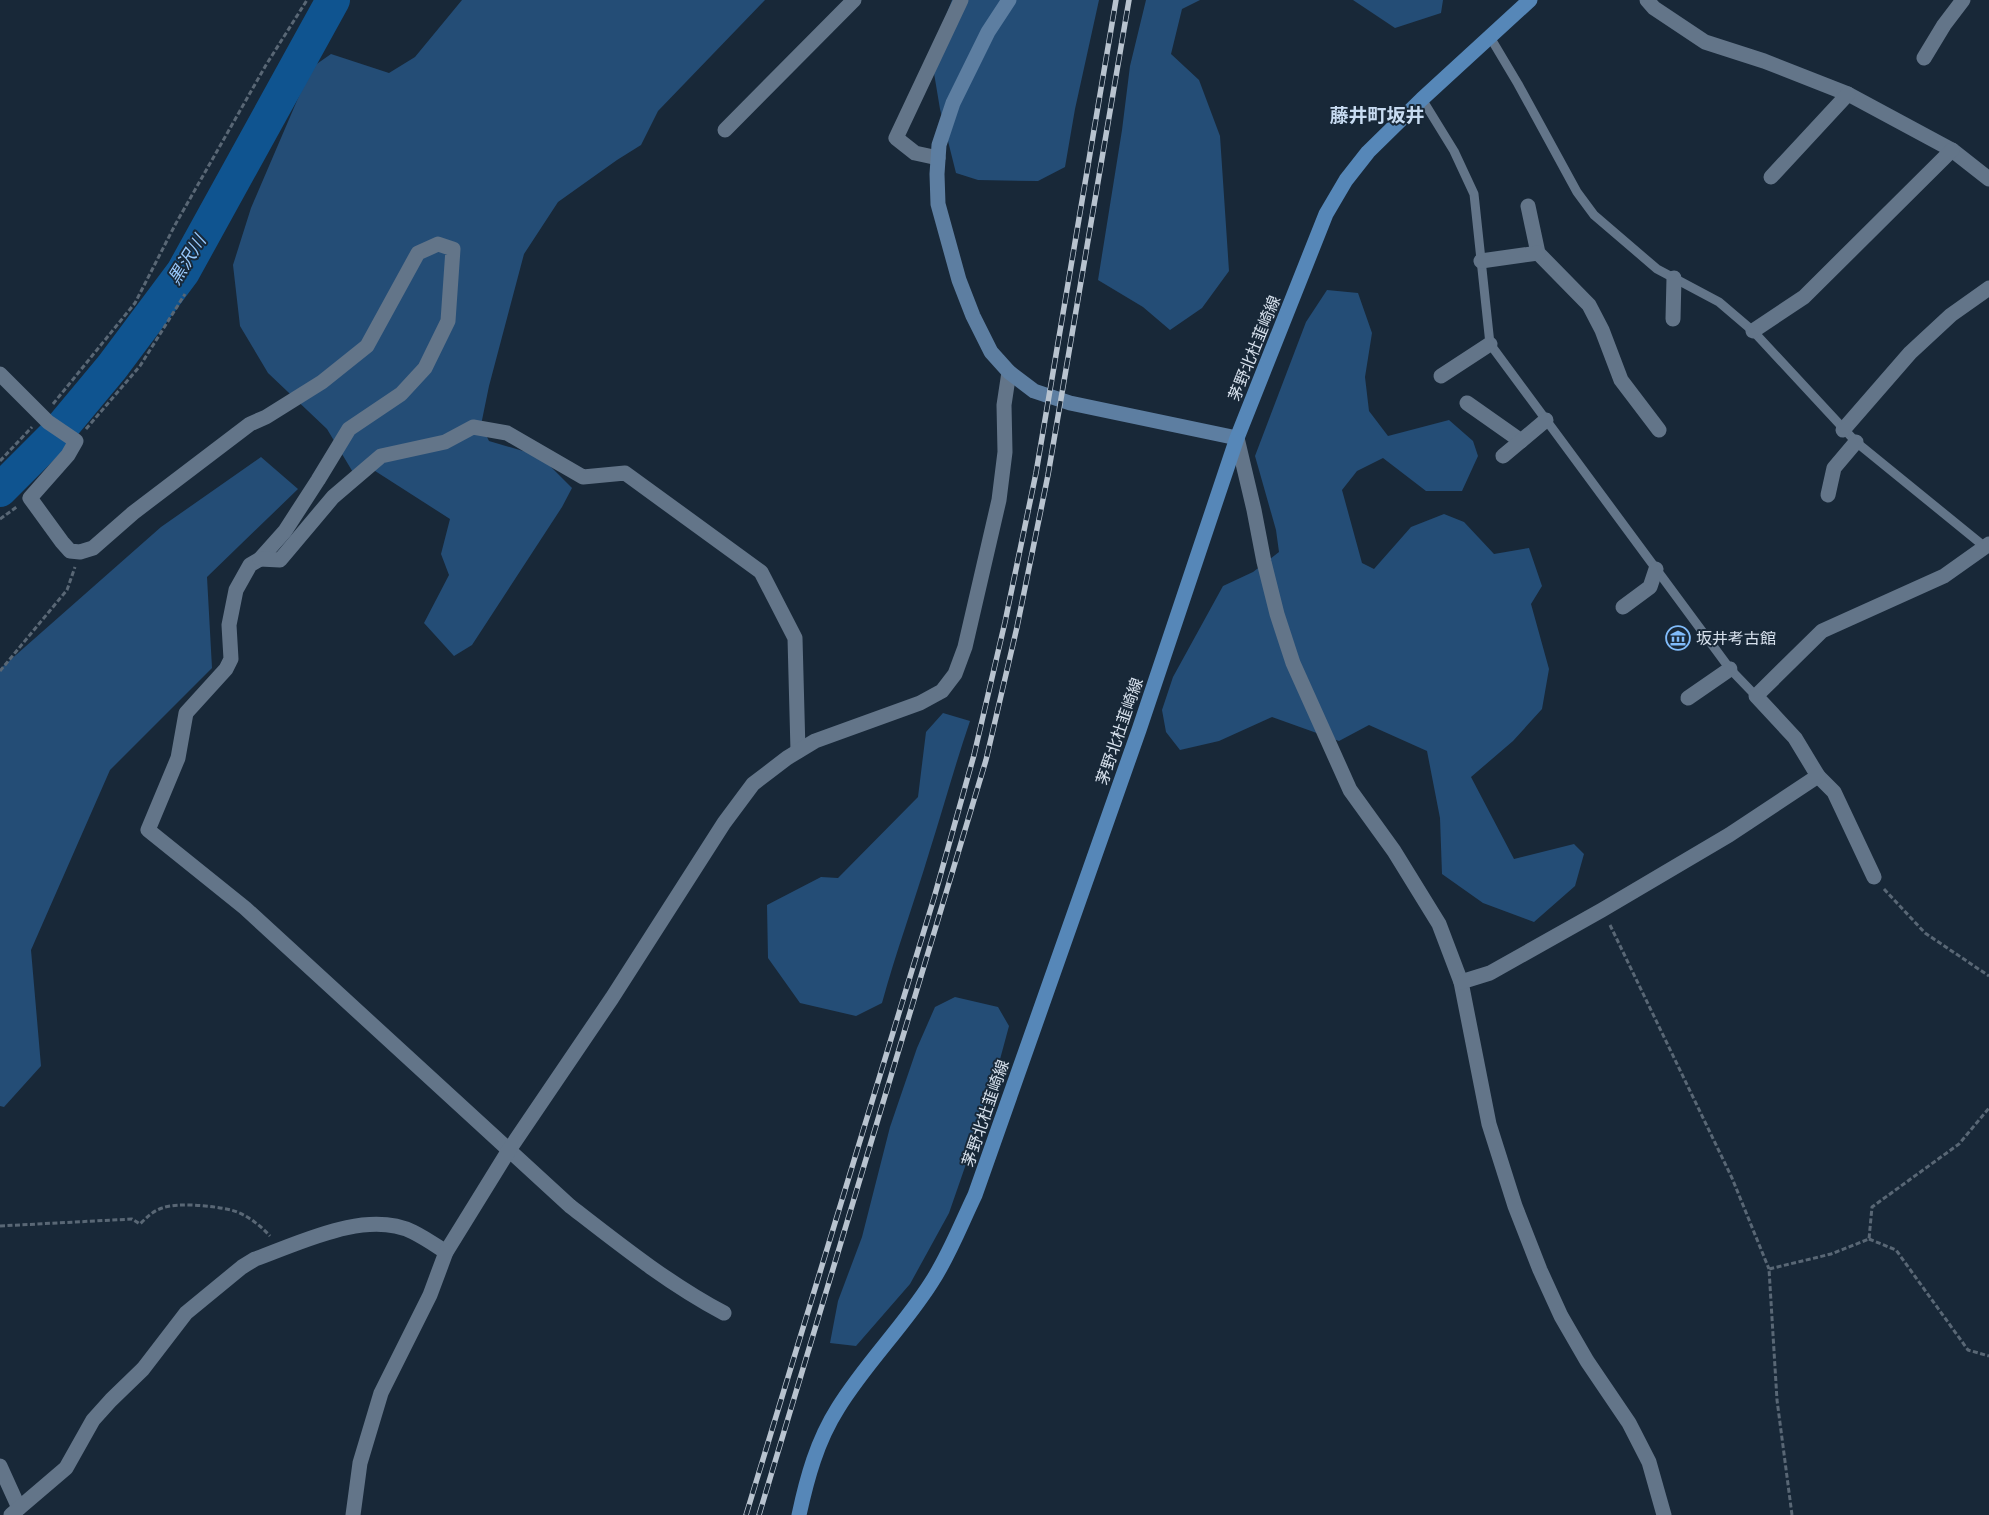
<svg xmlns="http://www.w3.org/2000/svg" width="1989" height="1515" font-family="Lato,'Noto Sans JP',sans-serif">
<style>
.green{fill:#244d76}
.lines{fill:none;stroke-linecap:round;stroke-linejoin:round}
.river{stroke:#0f5490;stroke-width:34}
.path{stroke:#596775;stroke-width:3;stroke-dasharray:5 2.5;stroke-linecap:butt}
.lane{stroke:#637589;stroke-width:9}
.street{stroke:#637589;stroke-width:15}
.secondary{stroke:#5d7ea1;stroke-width:15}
.primary{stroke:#5687b8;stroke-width:15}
.rail-casing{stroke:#b8c3cf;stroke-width:5.5}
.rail{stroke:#182838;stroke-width:4;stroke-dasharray:11;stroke-linecap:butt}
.labels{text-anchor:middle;stroke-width:4;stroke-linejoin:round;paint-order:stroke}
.street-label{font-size:16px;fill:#d6e0ec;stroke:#182838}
.poi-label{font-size:16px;fill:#d6e0ec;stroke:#182838;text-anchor:start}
.water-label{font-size:18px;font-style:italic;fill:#98c8fb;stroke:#182838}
.quarter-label{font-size:19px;font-weight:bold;fill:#c8dcf2;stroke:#182838}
</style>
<rect width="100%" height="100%" fill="#182838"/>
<g class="green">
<path d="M462 0H765L658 111 641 145 617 160 558 202 524 254 489 386 481 425 489 441 540 456 572 488 562 507 472 645 454 656 424 623 449 575 441 554 450 519 372 469 354 474 327 429 268 373 240 326 233 265 251 208 311 68 331 54 389 73 415 57Z"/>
<path d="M952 0H1099L1075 109 1065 167 1038 181 978 180 956 173 940 109 931 55Z"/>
<path d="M1146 0H1200L1182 9 1171 54 1199 80 1220 136 1229 271 1202 308 1170 330 1143 307 1098 280 1122 130 1130 66Z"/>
<path d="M1353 0H1443L1441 13 1395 28Z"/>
<path d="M1327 290 1358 293 1372 333 1365 377 1369 411 1388 436 1449 420 1473 441 1478 456 1462 491H1426L1383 458 1357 471 1342 490 1362 563 1374 569 1411 527 1444 514 1464 522 1494 554 1529 548 1542 586 1531 604 1549 669 1542 709 1513 741 1471 777 1514 859 1574 844 1584 854 1575 886 1534 922 1483 903 1442 874 1440 818 1427 751 1369 725 1339 741 1272 717 1219 741 1180 750 1166 732 1162 710 1173 677 1223 586 1253 572 1279 552 1276 530 1255 456 1306 322Z"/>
<path d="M261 457 298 489 207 577 212 668 110 770 31 950 41 1066 4 1107 0 1106V669L161 527Z"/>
<path d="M943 713 970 721C955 765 943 809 929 853 914 903 896 952 882 1003L856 1016 800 1003 768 958 767 905 821 877 838 878 918 797 926 732Z"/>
<path d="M955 997 998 1007 1009 1026 992 1089 949 1213 910 1284 856 1346 830 1343 838 1301 862 1237 890 1127 917 1048 935 1007Z"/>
</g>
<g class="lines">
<path class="river" d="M0 490 57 433 112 367 183 272 333 0"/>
<g class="path">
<path d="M53 404 135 303 175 225 266 65 307 0"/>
<path d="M86 429 140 366 185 294"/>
<path d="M0 461 32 427"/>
<path d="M0 519 18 506"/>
<path d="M0 671 67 590 75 567"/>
<path d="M1884 889 1925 933 1989 976"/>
<path d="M1610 925 1732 1178 1769 1269"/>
<path d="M0 1226 132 1219 140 1224C147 1217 153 1211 162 1208 178 1202 214 1206 231 1210 246 1214 260 1225 270 1236"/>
<path d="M1869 1239 1896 1250 1968 1350 1989 1356"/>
<path d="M1792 1515 1777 1400 1769 1269 1831 1254 1869 1239 1872 1207 1959 1144 1989 1108"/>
</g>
<g class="lane">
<path d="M1490 37 1518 84 1577 192 1594 215 1657 269 1719 302 1753 331 1856 442 1985 547"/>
<path d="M1422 99 1454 151 1474 194 1490 344 1730 669 1756 696"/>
</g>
<g class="street">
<path d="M1647 0 1654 8 1705 42 1764 61 1848 94 1952 150 1989 179"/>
<path d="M1924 58 1944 25 1963 0"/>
<path d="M725 130 854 0"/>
<path d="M938 158 915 153 896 138 961 0"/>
<path d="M1771 177 1848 94"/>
<path d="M1528 206 1538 253 1589 305 1602 330 1621 380 1659 430"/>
<path d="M1481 261 1538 253"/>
<path d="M1673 319 1674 278"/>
<path d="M1753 331 1804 297 1952 150"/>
<path d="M0 374 48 422 76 441 68 455 30 498 62 542 70 551 80 552 93 548 133 513 250 424 266 417 322 382 367 346 418 253 438 244 453 249 448 321 425 368 401 394 349 429 318 480 285 531 260 559 250 565 236 590 229 625 231 659 226 669 186 713 178 758 148 830 245 908 570 1206C619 1244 669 1284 724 1313"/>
<path d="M1441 376 1490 344"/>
<path d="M1467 403 1521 441"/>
<path d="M1843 430 1910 353 1951 315 1989 288"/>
<path d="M1237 438 1254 510 1264 562 1277 614 1293 663 1350 790 1394 851 1439 924 1461 982 1489 1124 1515 1206 1540 1270 1561 1316 1587 1361 1629 1423 1649 1462 1664 1515"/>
<path d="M1503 456 1546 420"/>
<path d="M1828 495 1834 468 1856 442"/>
<path d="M260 559 280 560 333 497 381 456 445 442 473 427 507 433 583 477 625 473 761 572 795 638 798 751"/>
<path d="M1623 607 1650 587 1656 569"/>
<path d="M1688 698 1730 669"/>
<path d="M1818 776 1834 792 1874 877"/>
<path d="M1461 982 1490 973 1602 910 1729 835 1818 776 1795 738 1756 696 1822 631 1944 576 1989 544"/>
<path d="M0 1466 19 1508"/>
<path d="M11 1515 66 1468 93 1420 111 1400 143 1369 186 1313 242 1267 255 1259C300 1243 366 1209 413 1232 425 1238 435 1245 446 1252"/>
<path d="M353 1515 360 1463 381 1393 430 1295 446 1252 509 1150 612 998 724 823 753 784 787 758 815 741 920 703 942 691 955 674 965 647 999 500 1005 452 1004 405 1009 372"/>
</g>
<path class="secondary" d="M1009 0 988 32 953 103 939 145 937 174 938 204 959 280 973 316 991 352 1009 372 1034 391 1070 403 1237 438"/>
<path class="primary" d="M799 1515C807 1478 817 1441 838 1408 865 1364 903 1327 931 1283 949 1256 961 1224 975 1195L1139 730 1237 438 1326 214 1346 180 1368 152 1422 99 1530 0"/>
<g class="rail-casing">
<g id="rail">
<path d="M746 1515 934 898 974 755 1005 622 1036 473 1116 0"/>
<path d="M759 1515 986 760 1017 627 1048 475 1129 0"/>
</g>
</g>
<use href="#rail" class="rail"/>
</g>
<defs>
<g id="museum-ring" transform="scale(1.25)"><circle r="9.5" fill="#182838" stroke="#81bcfa" stroke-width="1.5"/><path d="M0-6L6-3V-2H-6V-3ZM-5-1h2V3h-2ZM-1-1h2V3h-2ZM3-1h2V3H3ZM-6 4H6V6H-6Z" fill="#81bcfa"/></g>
</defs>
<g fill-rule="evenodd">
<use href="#museum-ring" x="1678" y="638"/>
</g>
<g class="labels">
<g class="street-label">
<text transform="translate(1254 348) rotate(-68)" y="6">茅野北杜韮崎線</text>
<text transform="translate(1119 731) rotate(-71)" y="6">茅野北杜韮崎線</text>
<text transform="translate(985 1113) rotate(-71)" y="6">茅野北杜韮崎線</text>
</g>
<g class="poi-label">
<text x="1696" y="644">坂井考古館</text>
</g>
<g class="water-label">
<text transform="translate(187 260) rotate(-58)" y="6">黒沢川</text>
</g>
<g class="quarter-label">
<text x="1377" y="122">藤井町坂井</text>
</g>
</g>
</svg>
